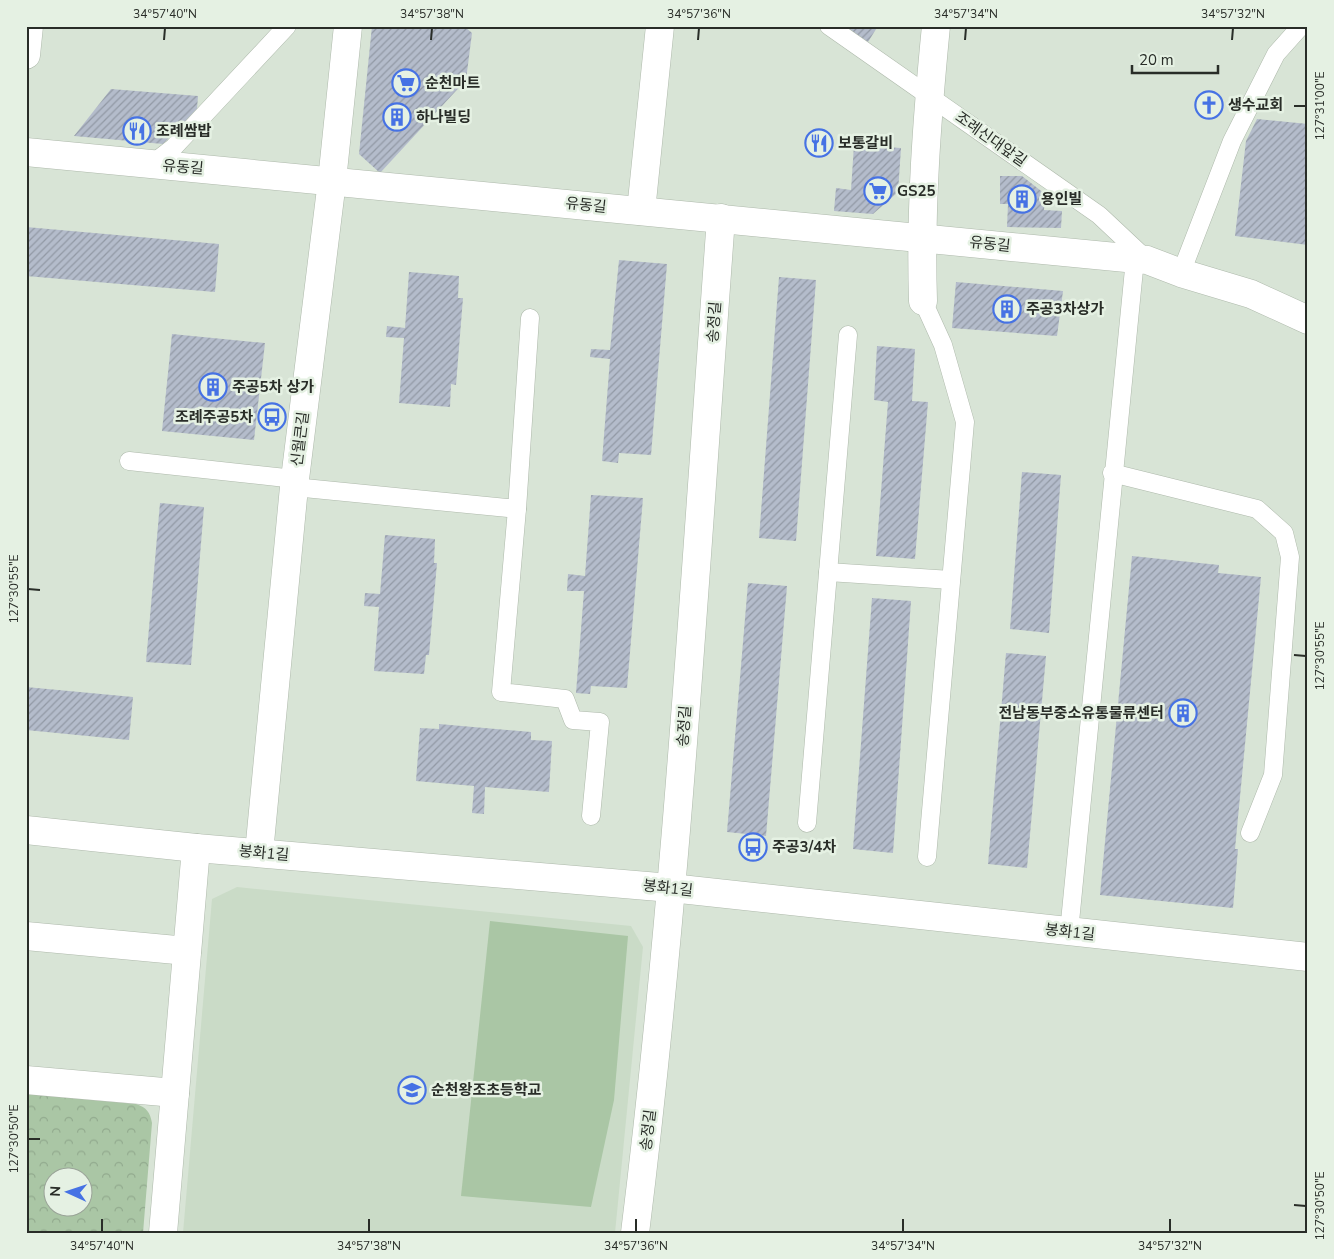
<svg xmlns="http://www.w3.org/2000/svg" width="1334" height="1259" font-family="'Nunito Sans','Noto Sans KR',sans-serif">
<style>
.built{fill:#cadbc7}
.park{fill:url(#park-crowns);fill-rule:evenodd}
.pitch{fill:#aac6a5}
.building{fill:url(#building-hatch)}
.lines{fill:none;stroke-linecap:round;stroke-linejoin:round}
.service-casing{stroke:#aeb9ab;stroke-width:19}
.minor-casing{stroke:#aeb9ab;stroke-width:29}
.tertiary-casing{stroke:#aeb9ab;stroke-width:29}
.service{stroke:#fff;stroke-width:18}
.minor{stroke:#fff;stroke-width:28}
.tertiary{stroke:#fff;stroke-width:28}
.ticks{fill:none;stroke:#292d28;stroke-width:2}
.labels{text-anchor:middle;stroke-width:5;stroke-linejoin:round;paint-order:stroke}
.poi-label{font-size:15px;font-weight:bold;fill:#292d28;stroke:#e5f1e3;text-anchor:start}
.street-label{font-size:15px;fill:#292d28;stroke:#e5f1e3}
.neatline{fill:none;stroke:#292d28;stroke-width:2}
.ticks-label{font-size:12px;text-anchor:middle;fill:#292d28}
</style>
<defs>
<pattern id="park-crowns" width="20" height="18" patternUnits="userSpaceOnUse" patternTransform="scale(1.25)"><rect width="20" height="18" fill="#aac6a5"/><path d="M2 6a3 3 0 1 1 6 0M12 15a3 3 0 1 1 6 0" fill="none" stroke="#92aa8e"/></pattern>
<pattern id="building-hatch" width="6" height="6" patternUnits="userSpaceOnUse" patternTransform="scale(1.25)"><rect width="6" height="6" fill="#b4bccb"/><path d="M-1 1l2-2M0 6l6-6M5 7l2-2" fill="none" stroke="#9299a5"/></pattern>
</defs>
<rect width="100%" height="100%" fill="#d8e4d6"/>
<path class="built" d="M237 887 631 926 643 947 615 1233H183L212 899Z"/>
<path class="park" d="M26 1094 136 1104C147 1108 150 1112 152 1123L143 1233H26ZM52 1176H82V1206H52Z"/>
<path class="pitch" d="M490 921 628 936 614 1100 591 1207 461 1196Z"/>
<g class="building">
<path d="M372 26H464L472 33 466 80 380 173 359 154Z"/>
<path d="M844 26H878L868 42Z"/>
<path d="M111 89 198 96 197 109 163 144 74 136Z"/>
<path d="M1257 119 1308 124V245L1235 236 1246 141Z"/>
<path d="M854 145 901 148 898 192 873 214 834 211 836 188 851 190Z"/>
<path d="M1000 176H1022L1045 194 1044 210 1062 211 1061 228 1007 227 1008 204H1000Z"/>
<path d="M26 227 219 244 215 292 26 276Z"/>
<path d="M619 260 667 264 651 455 619 453 618 463 602 461 610 359 590 357 591 349 610 350Z"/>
<path d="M409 272 459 276 458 298H463L456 385 451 384 450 407 399 403 404 338 386 337 387 326 405 328Z"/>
<path d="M779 277 816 280 796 541 759 538Z"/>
<path d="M956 282 1063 291 1057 336 952 328Z"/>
<path d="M172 334 265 343 254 440 162 431Z"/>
<path d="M877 346 915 349 912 401 928 402 915 559 876 556 888 402 874 400Z"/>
<path d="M1022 472 1061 475 1049 633 1010 629Z"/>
<path d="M591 495 643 498 627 688 591 686 590 694 576 693 584 591H567L568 574 585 576Z"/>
<path d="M160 503 204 507 191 665 146 662Z"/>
<path d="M385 535 435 539 434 563H437L429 655H426L424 674 374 671 379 607 364 606 365 593 380 594Z"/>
<path d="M1132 556 1219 565 1218 573 1261 577 1235 849H1238L1233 908 1100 895Z"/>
<path d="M748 583 787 586 766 836 727 832Z"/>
<path d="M872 598 911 601 893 853 853 849Z"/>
<path d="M1006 653 1046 656 1027 868 988 864Z"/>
<path d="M26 687 133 697 129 740 26 730Z"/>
<path d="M439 724 531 732V740L552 741 549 792 485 787 484 814 472 813 474 786 416 781 420 728 439 729Z"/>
</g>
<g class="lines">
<g class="service-casing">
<g id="service">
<path d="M829 26 1099 215 1147 260"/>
<path d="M152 164 174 147 287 26"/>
<path d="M1181 273 1232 141 1276 54 1301 26"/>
<path d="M923 301 943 345 965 422 927 857"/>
<path d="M129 461 295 479"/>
<path d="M1112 473 1257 509 1284 533 1290 557 1273 775 1250 833"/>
<path d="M294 487 517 509 530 318"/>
<path d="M517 509 501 692 565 699 573 720 600 722 591 816"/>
<path d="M828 572 951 580"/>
<path d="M807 823 848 335"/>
<path d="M1069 932 1135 259"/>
</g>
</g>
<g class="minor-casing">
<g id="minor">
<path d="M26 55 29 26"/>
<path d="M26 152 1147 260 1181 273 1251 294 1308 320"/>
<path d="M641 211 660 26"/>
<path d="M923 301C920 209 927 118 936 26"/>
<path d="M26 936 187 951"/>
<path d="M26 1080 175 1093"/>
<path d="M163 1233 196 848"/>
<path d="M635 1233C677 896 696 557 721 218"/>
</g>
</g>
<g class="tertiary-casing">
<g id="tertiary">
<path d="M26 830 196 848 671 888 1308 957"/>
<path d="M259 853 294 487 332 181 348 26"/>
</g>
</g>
<use href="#service" class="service"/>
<use href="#minor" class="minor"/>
<use href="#tertiary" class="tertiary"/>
</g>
<path class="ticks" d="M164 40 165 28M431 40 432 28M698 40 699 28M965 40 966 28M1232 40 1233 28M1294 106H1306M28 589 40 590M1294 655 1306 656M28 1139H40M1294 1205 1306 1206M102 1232V1219M369 1232V1219M636 1232V1219M903 1232V1219M1170 1232V1219"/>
<defs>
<g id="supermarket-ring" transform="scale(1.4375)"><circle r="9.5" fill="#e5f1e3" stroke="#4672e4" stroke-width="1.5"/><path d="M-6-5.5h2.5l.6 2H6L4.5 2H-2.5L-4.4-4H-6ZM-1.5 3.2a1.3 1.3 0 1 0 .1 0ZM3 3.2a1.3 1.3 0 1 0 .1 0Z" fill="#4672e4"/></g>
<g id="church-ring" transform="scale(1.4375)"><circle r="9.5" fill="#e5f1e3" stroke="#4672e4" stroke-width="1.5"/><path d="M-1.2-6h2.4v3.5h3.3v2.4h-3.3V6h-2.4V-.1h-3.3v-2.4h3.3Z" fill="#4672e4"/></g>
<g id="building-ring" transform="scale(1.4375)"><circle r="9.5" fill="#e5f1e3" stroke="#4672e4" stroke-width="1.5"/><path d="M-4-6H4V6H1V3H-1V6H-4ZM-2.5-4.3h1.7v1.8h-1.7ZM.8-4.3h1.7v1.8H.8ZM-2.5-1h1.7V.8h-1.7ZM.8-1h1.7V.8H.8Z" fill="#4672e4"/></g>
<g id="restaurant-ring" transform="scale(1.4375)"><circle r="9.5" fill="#e5f1e3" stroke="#4672e4" stroke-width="1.5"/><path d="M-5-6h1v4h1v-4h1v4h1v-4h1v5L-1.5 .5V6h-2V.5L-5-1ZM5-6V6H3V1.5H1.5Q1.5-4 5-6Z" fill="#4672e4"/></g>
<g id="bus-ring" transform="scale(1.4375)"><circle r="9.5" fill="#e5f1e3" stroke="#4672e4" stroke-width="1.5"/><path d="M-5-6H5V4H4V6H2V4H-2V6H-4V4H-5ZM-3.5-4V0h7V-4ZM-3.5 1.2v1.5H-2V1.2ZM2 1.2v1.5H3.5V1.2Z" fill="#4672e4"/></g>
<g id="school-ring" transform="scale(1.4375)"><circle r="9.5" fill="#e5f1e3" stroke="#4672e4" stroke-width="1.5"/><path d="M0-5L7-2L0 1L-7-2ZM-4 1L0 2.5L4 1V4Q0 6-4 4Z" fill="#4672e4"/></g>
</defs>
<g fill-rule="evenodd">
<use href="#supermarket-ring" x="406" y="83"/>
<use href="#church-ring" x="1209" y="105"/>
<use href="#building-ring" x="397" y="117"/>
<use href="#restaurant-ring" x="137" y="131"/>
<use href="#restaurant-ring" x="819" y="143"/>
<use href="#supermarket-ring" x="878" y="191"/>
<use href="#building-ring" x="1022" y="199"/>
<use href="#building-ring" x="1007" y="309"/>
<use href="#building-ring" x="213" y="387"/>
<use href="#bus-ring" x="272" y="417"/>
<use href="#building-ring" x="1183" y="713"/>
<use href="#bus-ring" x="753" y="847"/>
<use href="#school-ring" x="412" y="1090"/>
</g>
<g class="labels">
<g class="poi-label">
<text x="425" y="88">순천마트</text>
<text x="1228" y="110">생수교회</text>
<text x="416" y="122">하나빌딩</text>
<text x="156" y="136">조례쌈밥</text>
<text x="838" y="148">보통갈비</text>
<text x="897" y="196">GS25</text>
<text x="1041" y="204">용인빌</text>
<text x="1026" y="314">주공3차상가</text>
<text x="232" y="392">주공5차 상가</text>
<text x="253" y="422" text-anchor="end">조례주공5차</text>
<text x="1164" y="718" text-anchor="end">전남동부중소유통물류센터</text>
<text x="772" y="852">주공3/4차</text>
<text x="431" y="1095">순천왕조초등학교</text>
</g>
<g class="street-label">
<text transform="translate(991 139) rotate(35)" y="5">조례신대앞길</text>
<text transform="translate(183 167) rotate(5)" y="5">유동길</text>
<text transform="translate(586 205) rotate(6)" y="5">유동길</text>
<text transform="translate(990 244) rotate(6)" y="5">유동길</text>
<text transform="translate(714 322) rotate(-86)" y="5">송정길</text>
<text transform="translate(300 439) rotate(-83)" y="5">신월큰길</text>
<text transform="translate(684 726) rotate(-86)" y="5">송정길</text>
<text transform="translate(264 853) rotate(5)" y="5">봉화1길</text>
<text transform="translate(668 888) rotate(6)" y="5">봉화1길</text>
<text transform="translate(1070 932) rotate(6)" y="5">봉화1길</text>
<text transform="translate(648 1130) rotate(-83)" y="5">송정길</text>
</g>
</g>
<rect width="1334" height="1259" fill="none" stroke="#e5f1e3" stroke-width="55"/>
<g transform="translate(68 1192) rotate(273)"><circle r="24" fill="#e5f1e3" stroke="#9aa398"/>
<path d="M0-4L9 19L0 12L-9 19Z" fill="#4672e4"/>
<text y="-8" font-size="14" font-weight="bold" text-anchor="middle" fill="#292d28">N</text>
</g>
<path d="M1132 65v8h86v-8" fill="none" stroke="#292d28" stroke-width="2.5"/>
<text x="1139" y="65" font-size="15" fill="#292d28" stroke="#e5f1e3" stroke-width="4" paint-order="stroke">20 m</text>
<rect x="28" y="28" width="1278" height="1204" class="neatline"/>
<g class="ticks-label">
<text x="165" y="18">34°57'40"N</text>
<text x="432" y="18">34°57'38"N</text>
<text x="699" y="18">34°57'36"N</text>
<text x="966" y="18">34°57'34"N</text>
<text x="1233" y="18">34°57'32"N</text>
<text transform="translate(1320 106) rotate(-90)" y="4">127°31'00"E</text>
<text transform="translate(14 589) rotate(-90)" y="4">127°30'55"E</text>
<text transform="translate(1320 656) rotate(-90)" y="4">127°30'55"E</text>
<text transform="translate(14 1139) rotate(-90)" y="4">127°30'50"E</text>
<text transform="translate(1320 1206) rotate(-90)" y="4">127°30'50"E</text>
<text x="102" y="1250">34°57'40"N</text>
<text x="369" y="1250">34°57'38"N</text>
<text x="636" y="1250">34°57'36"N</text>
<text x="903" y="1250">34°57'34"N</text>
<text x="1170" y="1250">34°57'32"N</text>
</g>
</svg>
